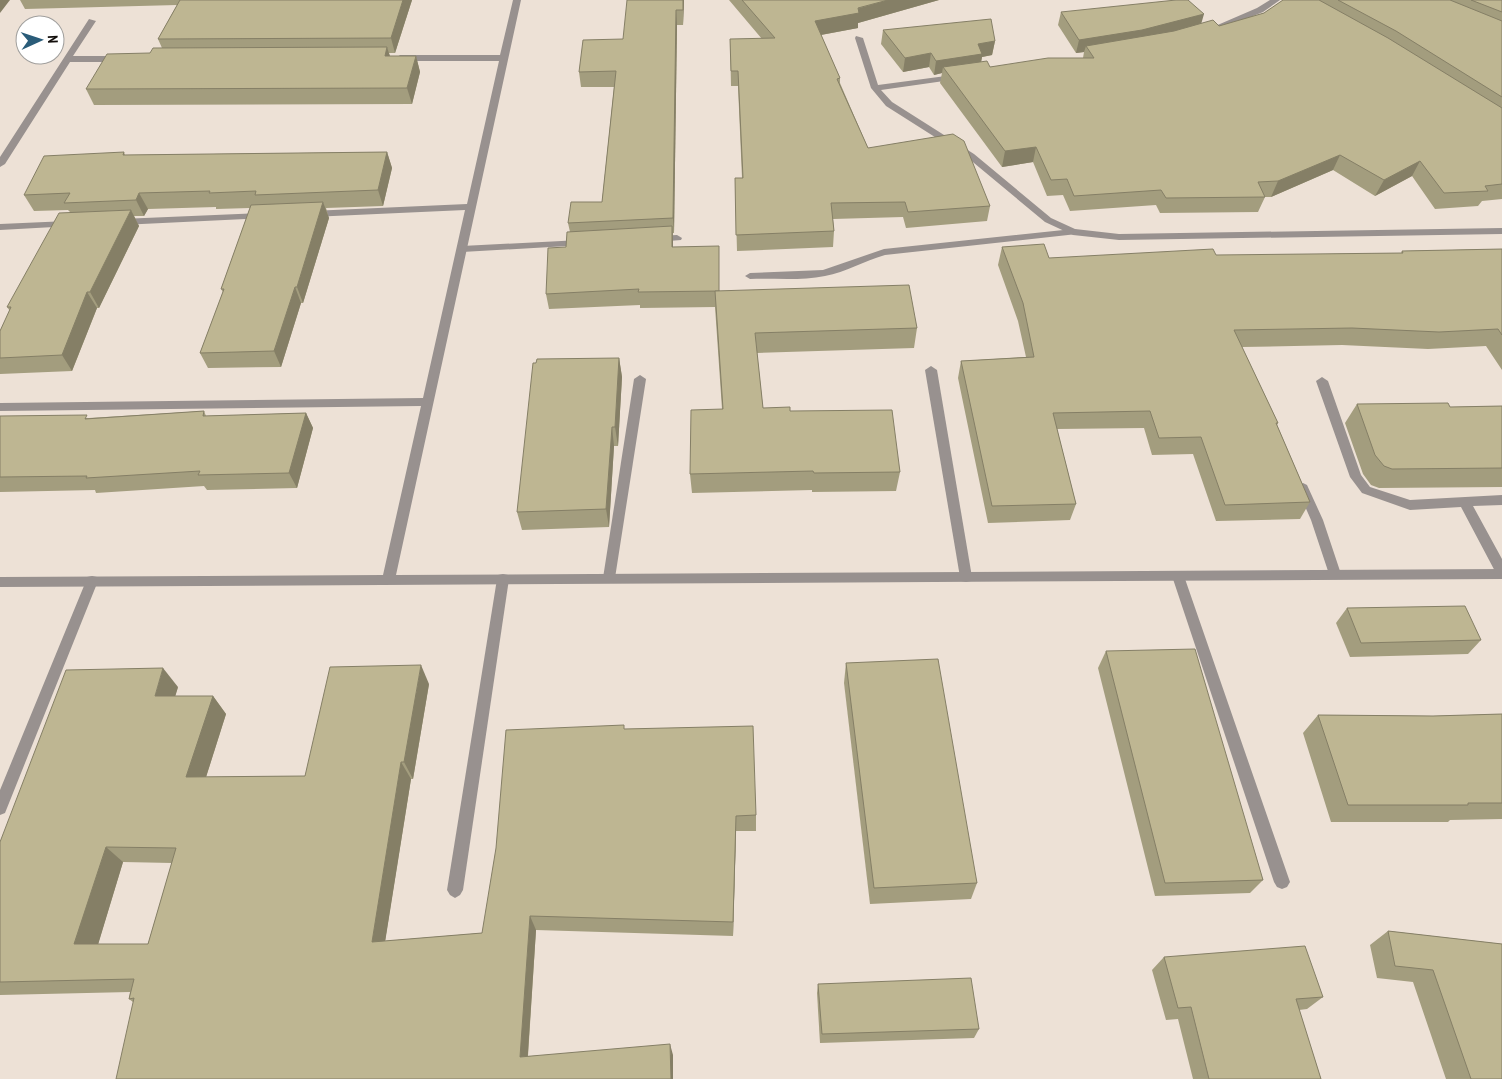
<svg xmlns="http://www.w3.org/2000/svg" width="1502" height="1079" font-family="'PT Sans Narrow',sans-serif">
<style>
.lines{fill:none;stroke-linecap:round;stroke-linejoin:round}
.service{fill:#98918f;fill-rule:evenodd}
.minor{fill:#98918f;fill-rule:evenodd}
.wall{fill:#a39d7e;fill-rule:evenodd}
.shaded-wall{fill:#857f66}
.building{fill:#beb692;stroke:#857f66;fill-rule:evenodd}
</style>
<rect width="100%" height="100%" fill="#ede1d6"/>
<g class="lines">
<g class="service">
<path d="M1073 229 1077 230V234L885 255C864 261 846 272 825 276 801 281 774 278 750 279L745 276 750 273 823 270 884 249Z"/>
<path d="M677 235 682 238 681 240 656 242 651 239 656 236Z"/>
<path d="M581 240 585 241V245L462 252 457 249 462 246Z"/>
<path d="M931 366 937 370 972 577 971 581 966 582 961 581 960 577 925 370Z"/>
<path d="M640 375 646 379 615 578 614 582 609 583 604 582 603 578 634 379Z"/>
<path d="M1322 377 1328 381 1361 475 1370 487 1410 500 1502 495V505L1473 506 1502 559V576L1497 575 1461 507 1410 510 1362 493 1350 477 1316 381Z"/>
<path d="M1303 483 1307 485 1323 520 1341 574 1340 578 1335 579 1330 578 1329 574 1311 520 1297 488 1299 485Z"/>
<path d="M1178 571 1183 572 1184 576 1290 882 1287 887 1282 889 1277 887 1274 882 1172 576 1173 572Z"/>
<path d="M503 574 508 575 509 579 463 890 460 895 455 898 450 895 447 890 497 579 498 575Z"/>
<path d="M92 576 97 577 98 581 7 808 5 813 0 815V790L86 581 87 577Z"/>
</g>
<g class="minor">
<path d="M513 0H521L396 575 1502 569V579L0 587V577L383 575 421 406 0 411V403L423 398 465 210 311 217 306 214 311 211 467 204 499 61H400L396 58 400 55H500Z"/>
<path d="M1270 0H1280L1263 12 1213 32 1206 30 1257 8Z"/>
<path d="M89 19 96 21 73 56H120L124 59 120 62H70L5 164 0 167V157Z"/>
<path d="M856 36 863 38 878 85 961 74V78L958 79 881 90 892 102 974 154 1051 218 1075 229 1119 234 1502 228V234L1119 240 1073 235 1045 222 968 158 886 106 871 88 855 38Z"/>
<path d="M263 213 268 216 266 218 121 225 116 222 121 219Z"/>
<path d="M68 221 73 224 72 226 0 230V224Z"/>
</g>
</g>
<g class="wall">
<path d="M20 0H412L395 53H389L390 56H416L420 72 412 104 94 105 86 89 150 53 162 48 158 39 177 5 25 9Z"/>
<path d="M684 0 683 25H677L674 233H673V247L720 291 917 328 914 348 757 353 763 408 790 411 900 472 896 491 812 492V490L692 493 690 474 722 409 715 307 640 308V305L549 309 546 294 566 247 570 232 568 223 602 202 614 87H581L579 72 623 39Z"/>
<path d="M729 0H939L858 23V28L821 35 840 78V83L868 148 990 206 987 221 906 228 903 217 833 219 834 231 833 247 737 251 735 178H742L738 86H731L730 39H762Z"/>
<path d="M1283 0H1502V199L1482 201 1478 206 1435 209 1412 176 1375 196 1333 170 1271 197H1265L1258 212 1160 213 1156 205 1070 211 1063 195 1047 196 1033 162 1002 167 940 83 942 73 934 75 929 67 903 72 881 44 883 30 995 41 992 55 982 57 981 62 990 67 1083 58 1084 52 1076 53 1058 25 1061 12 1201 23 1219 26 1264 13Z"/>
<path d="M124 152 125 155 387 152 392 168 383 206 326 208 329 218 303 303H301L281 367 208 368 200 353 223 292 221 289 250 208 216 209V207L148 209 144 216H134L139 226 99 308H97L72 371 0 374V331L10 311 7 307 70 212 68 210 34 211 24 195Z"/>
<path d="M1002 247 1049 258 1401 253 1402 251 1502 249V370L1486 346 1428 349 1342 345 1242 347 1278 423 1277 425 1310 502 1300 519 1216 521 1193 454 1152 455 1144 428 1057 429 1076 504 1070 520 988 523 958 378 961 361 1026 357 1018 321 998 265Z"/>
<path d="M619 358 622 377 618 446H614L609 527 522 530 517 512Z"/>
<path d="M1357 404 1450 407 1502 406V487L1379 488 1371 485 1363 474 1345 423Z"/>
<path d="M204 411 206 416 306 413 313 428 297 488 207 490 204 486 96 493 95 490 0 492V416L89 418Z"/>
<path d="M1347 608 1481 640 1468 654 1350 657 1336 623Z"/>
<path d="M1106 651 1263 880 1250 893 1155 896 1098 668Z"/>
<path d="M846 663 977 883 971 899 870 904 844 683Z"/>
<path d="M429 684 413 779H411L385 941 482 933 624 729 756 815V831H736L733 936 536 930 528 1056 673 1055V1079L133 1002 129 999 130 992 0 995V842L178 687 175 696H213L226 714 206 777 305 776ZM123 862 172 863 148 944H98Z"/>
<path d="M1502 714V819L1450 820 1448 822H1331L1303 733 1318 715 1433 716Z"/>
<path d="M1388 931 1502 944V1079H1446L1413 982 1377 978 1370 945Z"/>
<path d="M1164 957 1323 997 1307 1009 1299 1010 1321 1079H1193L1178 1019 1166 1020 1152 970Z"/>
<path d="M818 984 979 1029 974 1038 820 1043 817 993Z"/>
</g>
<g class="shaded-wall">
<path d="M0 0H10L0 13Z"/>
<path d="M403 0H412L395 53 391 38Z"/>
<path d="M683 0H684L683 25Z"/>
<path d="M888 0H939L858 23V28L815 36V21Z"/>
<path d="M676 10 677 25 674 233 673 218Z"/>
<path d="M1204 14 1200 28 1086 46 1084 52 1076 53 1079 40Z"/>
<path d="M995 41 992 55 982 57 980 68 943 67 942 73 934 75 936 61 978 44Z"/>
<path d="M387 47 392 63 385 56Z"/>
<path d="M931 53 929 67 903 72 905 58Z"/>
<path d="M416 56 420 72 412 104 407 88Z"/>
<path d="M1036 147 1033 162 1002 167 1005 151Z"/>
<path d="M387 152 392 168 383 206 378 190Z"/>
<path d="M1340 155 1333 170 1271 197 1278 181Z"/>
<path d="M1420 161 1412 176 1375 196 1384 180Z"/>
<path d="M139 193 148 209 144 216 136 200Z"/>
<path d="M323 202 329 218 303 303 297 287Z"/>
<path d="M131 210 139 226 99 308 90 292Z"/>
<path d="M672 226 673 242V263L672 247Z"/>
<path d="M295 287 301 303 281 367 274 351Z"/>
<path d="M87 292 97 308 72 371 62 355Z"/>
<path d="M619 358 622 377 618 446 615 427Z"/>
<path d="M306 413 313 428 297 488 289 473Z"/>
<path d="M612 427 614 446 609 527 606 509Z"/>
<path d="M421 665 429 684 413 779 404 762Z"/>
<path d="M163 668 178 687 170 714 155 696Z"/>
<path d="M213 696 226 714 201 793 186 777Z"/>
<path d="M401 762 411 779 383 955 372 942Z"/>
<path d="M736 816V831L733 936V922Z"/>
<path d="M106 847 123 862 94 958 74 944Z"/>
<path d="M530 916 536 930 527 1067 520 1057Z"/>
<path d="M670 1044 673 1055V1079H671Z"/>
</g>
<g class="building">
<path d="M180 0H403L391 38 158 39Z"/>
<path d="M627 0H683V10H676L673 218 568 223 571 202H602L616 71 579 72 583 40 623 39Z"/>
<path d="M742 0H888L858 8 859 13 815 21 840 78 837 79 868 148 953 134 964 141 990 206 908 212 905 202 831 203 834 231 736 235 735 178H743L738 71H731L730 39 775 38Z"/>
<path d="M1176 0H1188L1204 14 1142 30 1079 40 1061 12Z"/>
<path d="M1283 0H1319L1388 38 1502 108V184L1485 186 1488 191 1444 193 1420 161 1384 180 1340 155 1278 181 1258 182 1265 197 1166 198 1161 190 1074 196 1067 179 1051 180 1036 147 1005 151 943 67 987 61 990 67 1048 58H1094L1086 46 1174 31 1213 20 1219 26 1264 13Z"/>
<path d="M1338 0H1450L1502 21V97L1396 31Z"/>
<path d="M1471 0H1502V12Z"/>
<path d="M991 19 995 41 978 44 982 54 936 61 931 53 905 58 883 30Z"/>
<path d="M387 47 385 56H416L407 88 86 89 107 54 150 53 153 48Z"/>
<path d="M124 152 123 155 387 152 378 190 255 195 256 191 209 193 210 191 139 193 136 200 64 203 70 193 24 195 44 156Z"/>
<path d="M323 202 297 287H295L274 351 200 353 224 289H221L251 205Z"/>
<path d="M131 210 90 292H87L62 355 0 358V331L11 307H7L59 213Z"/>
<path d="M672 226V247L719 246V291L638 292 639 289 546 294 548 248 566 247 567 232Z"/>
<path d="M1044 244 1049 258 1213 249 1216 255 1403 253 1402 251 1502 249V335L1498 329 1439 332 1352 328 1234 330 1278 423H1276L1310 502 1225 505 1201 437 1159 438 1150 411 1053 413 1076 504 992 506 961 361 1034 357 1023 303 1002 247Z"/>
<path d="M909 285 917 328 755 333 763 408 790 407V411L892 410 900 472 814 473 813 471 690 474 691 410 723 409 715 291Z"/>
<path d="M619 358 615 427H612L606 509 517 512 533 363H536L537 359Z"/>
<path d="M1448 403 1450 407 1502 406V468L1392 469 1384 466 1375 455 1357 404Z"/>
<path d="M204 411 203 416 306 413 289 473 198 475 200 471 86 478 87 476 0 477V416L87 415 85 419Z"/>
<path d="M1465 606 1481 640 1361 643 1347 608Z"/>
<path d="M1195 649 1263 880 1165 883 1106 651Z"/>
<path d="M938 659 977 883 874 888 846 663Z"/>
<path d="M421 665 404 762H401L372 942 482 933 496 848 506 730 624 725V729L753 726 756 815 736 816 733 922 530 916 520 1057 670 1044 671 1079H116L134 998 129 999 134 979 0 982V842L66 670 163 668 155 696H213L186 777 305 776 330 667ZM106 847 176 848 148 944H74Z"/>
<path d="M1502 714V803H1468V805H1348L1318 715 1433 716Z"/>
<path d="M1388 931 1502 944V1079H1471L1433 970 1395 966Z"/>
<path d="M1305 946 1323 997 1296 999 1321 1079H1209L1191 1007 1178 1008 1164 957Z"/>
<path d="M971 978 979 1029 822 1034 818 984Z"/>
</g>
<g transform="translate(40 40) rotate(87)"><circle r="24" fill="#ffffff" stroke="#a09f9d"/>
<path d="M0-4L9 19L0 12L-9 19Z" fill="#2a5c79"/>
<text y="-8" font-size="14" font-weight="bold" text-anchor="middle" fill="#120e0b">N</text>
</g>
</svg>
